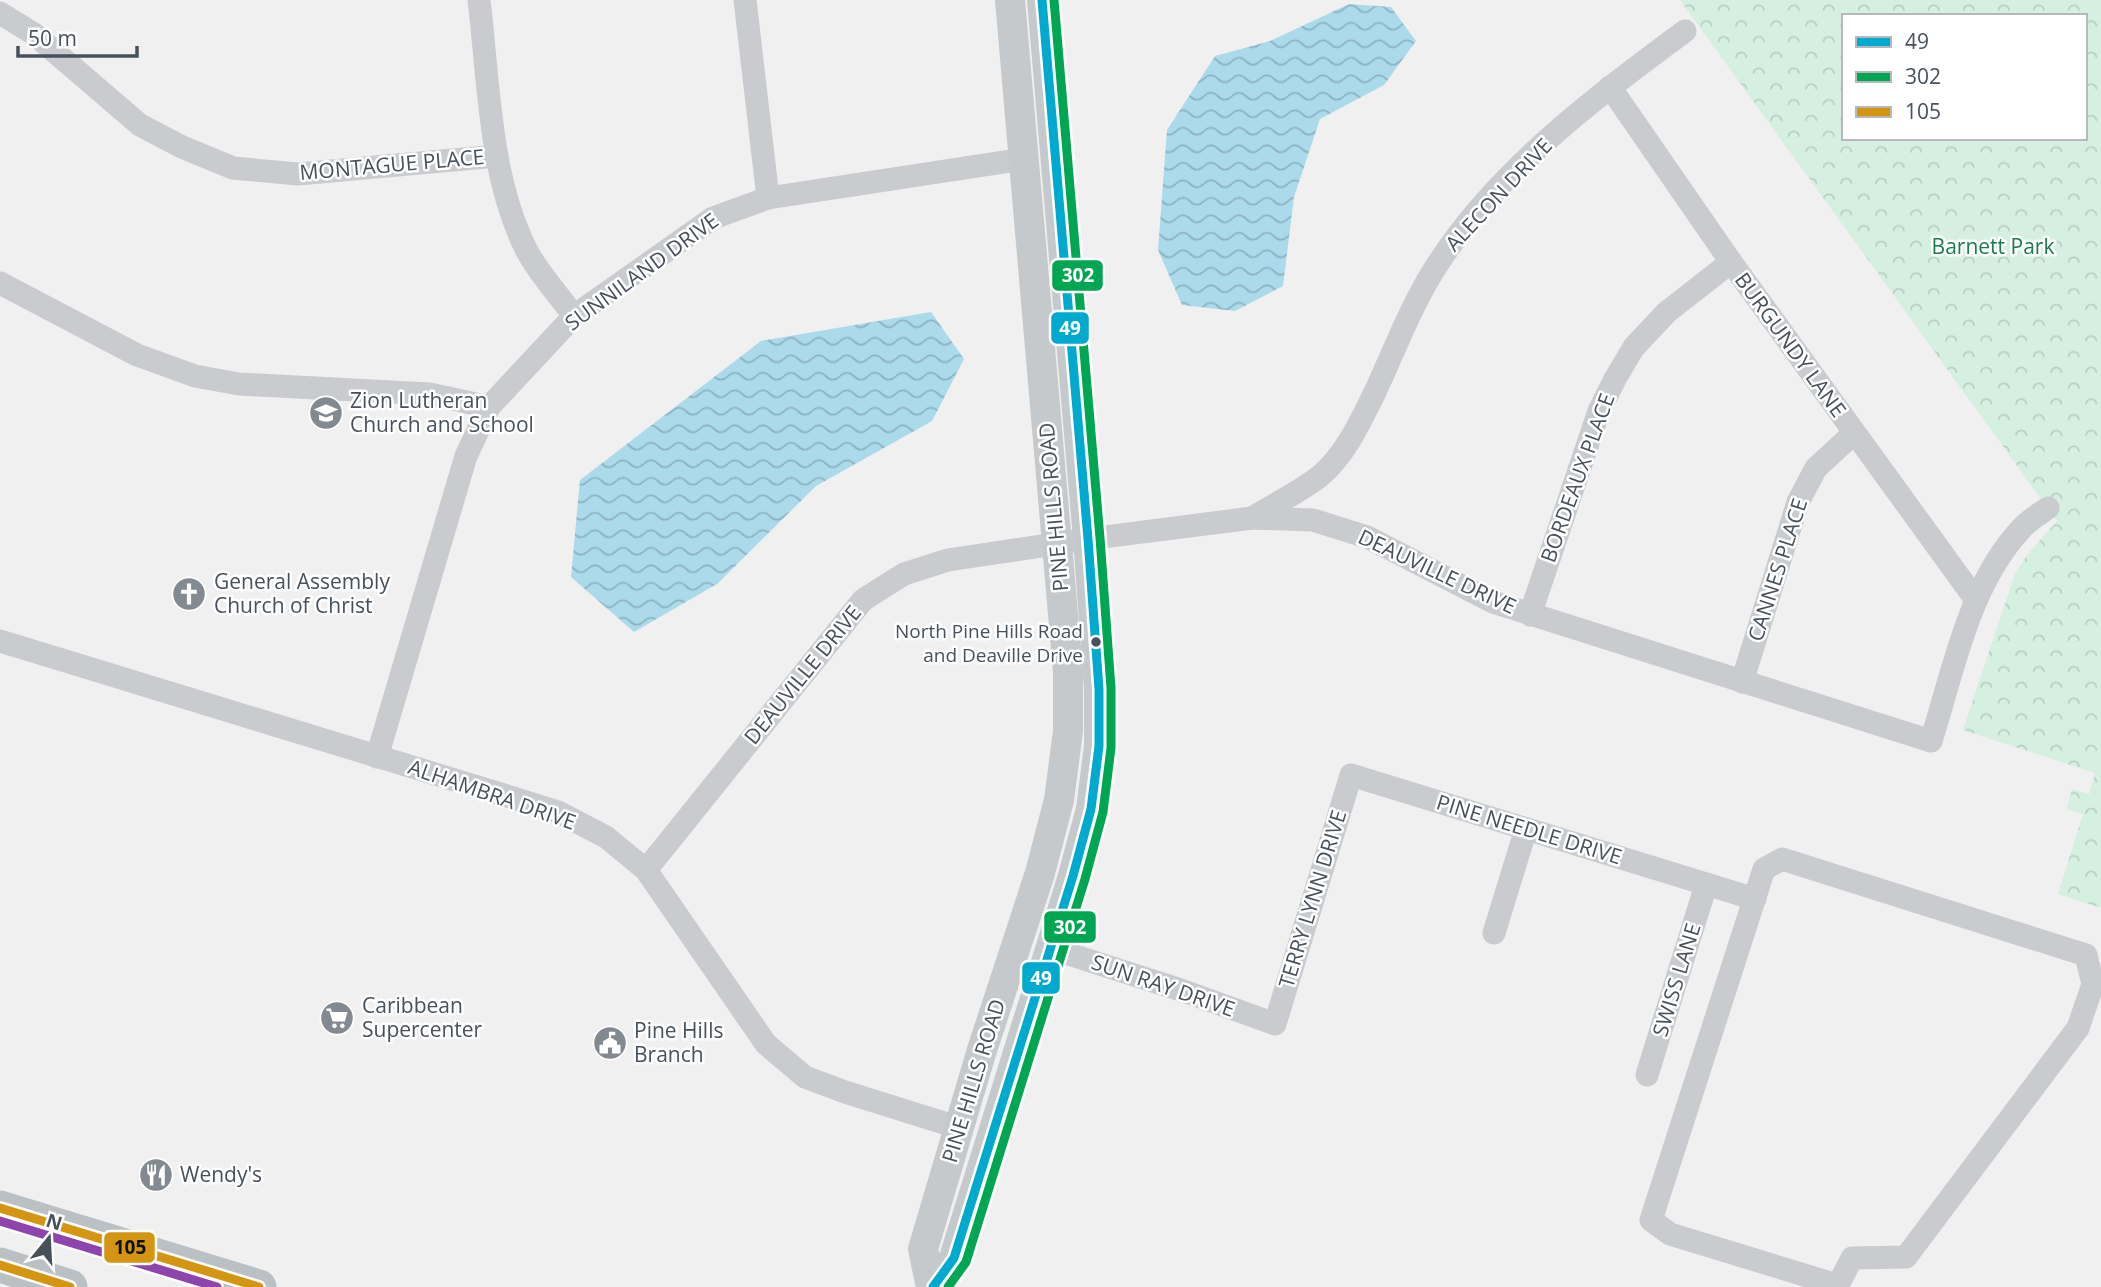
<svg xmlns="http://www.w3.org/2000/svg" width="2101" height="1287" font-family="'Open Sans',sans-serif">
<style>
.park{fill:url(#park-crowns);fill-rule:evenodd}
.water{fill:url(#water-waves)}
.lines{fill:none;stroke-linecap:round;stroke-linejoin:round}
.minor{stroke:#c9cbce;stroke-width:23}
.major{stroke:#c6c9cc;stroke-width:30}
.highway{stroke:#bbc0c4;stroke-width:35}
.bus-1-casing{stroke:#fff;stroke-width:14}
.bus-2-casing{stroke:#fff;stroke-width:14}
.bus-3-casing{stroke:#fff;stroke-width:14}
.bus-4-casing{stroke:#fff;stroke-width:14}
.bus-1{stroke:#00a9ce;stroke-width:9}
.bus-2{stroke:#00a651;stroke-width:9}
.bus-3{stroke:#d49512;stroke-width:9}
.bus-4{stroke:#8e44ad;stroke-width:9}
.bus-dot{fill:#47515c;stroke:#fff;stroke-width:2.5}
.labels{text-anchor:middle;stroke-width:5;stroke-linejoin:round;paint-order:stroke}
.bus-label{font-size:19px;fill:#47515c;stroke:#fff;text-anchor:end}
.street-label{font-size:21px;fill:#47515c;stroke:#fff}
.park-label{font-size:21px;fill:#1a7b4f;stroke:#fff}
.poi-label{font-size:21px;fill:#47515c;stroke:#fff;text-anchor:start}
.line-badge{stroke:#fff;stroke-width:2.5}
.badge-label{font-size:19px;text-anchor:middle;font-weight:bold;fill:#fff}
.pale-badge-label{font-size:19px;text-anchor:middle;font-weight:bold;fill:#111}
</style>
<defs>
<pattern id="park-crowns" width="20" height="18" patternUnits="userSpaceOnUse" patternTransform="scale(1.75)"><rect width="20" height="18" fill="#d5efe0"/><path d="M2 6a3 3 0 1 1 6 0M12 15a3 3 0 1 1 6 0" fill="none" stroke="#b8cfc3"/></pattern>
<pattern id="water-waves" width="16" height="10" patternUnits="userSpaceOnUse" patternTransform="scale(1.75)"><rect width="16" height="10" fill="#abdaeb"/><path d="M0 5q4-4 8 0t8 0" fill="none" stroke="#8db3c2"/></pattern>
</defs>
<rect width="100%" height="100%" fill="#f0f0f0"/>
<path class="park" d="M1680 0H2101V908L2058 894 2083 814 2067 809 2072 789 2089 794 2095 773 1963 730 2014 576 2027 555 2057 521ZM1844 16H2085V138H1844Z"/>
<g class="water">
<path d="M1349 4 1391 7 1416 41 1384 85 1320 119 1294 197 1283 286 1235 311 1182 305 1158 250 1167 130 1215 56 1270 41Z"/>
<path d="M931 312 964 359 932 421 816 486 717 584 634 632 571 577 580 480 761 341Z"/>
</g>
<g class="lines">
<g class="minor">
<path d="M479 0C489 82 489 177 527 251 539 274 559 295 574 316"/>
<path d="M745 0 768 198"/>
<path d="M0 13 34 34 140 125 182 147 233 168 298 174 497 156"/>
<path d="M1610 87 1731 262 1976 600"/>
<path d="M0 283 137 355 195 376 239 384 430 394 489 407"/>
<path d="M1252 518C1274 504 1300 492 1320 476 1346 454 1360 422 1375 392 1396 347 1413 300 1441 259 1503 166 1596 97 1685 31"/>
<path d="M1530 615 1599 411 1615 379 1634 347 1667 312 1731 262"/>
<path d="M0 641 504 795 558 812 606 837 646 870 766 1044 805 1077 845 1092 960 1128"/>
<path d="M1742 682 1798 502 1816 468 1853 434"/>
<path d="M377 757 466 456 489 407 574 316 713 218 768 198 1023 159"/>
<path d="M646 870 863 600 904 574 948 560 1088 539 1252 518 1313 520 1367 537 1493 602 1931 741C1954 669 1969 584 2022 528 2029 520 2039 514 2048 508"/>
<path d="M1494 933 1526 829"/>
<path d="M1050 948 1181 990 1275 1024 1351 775 1755 899"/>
<path d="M1647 1075 1706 885"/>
<path d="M1837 1287 1852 1258 1906 1257 2078 1028 2093 984 2086 955 1782 859 1764 869 1651 1220 1670 1234 1837 1285"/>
</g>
<g class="major">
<path d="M931 1287 923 1249 982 1050 1040 873 1059 800 1068 731V672L1010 0"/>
<path d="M933 1287 954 1258 1073 876 1091 809 1099 746V689L1088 539 1042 0"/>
</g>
<g class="highway">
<path d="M0 1208 259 1287"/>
<path d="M0 1265 70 1287"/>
</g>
<g class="bus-1-casing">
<path id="bus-1" d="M933 1287 954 1258 1073 876 1091 809 1099 746V689L1088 539 1042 0"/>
</g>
<g class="bus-2-casing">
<path id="bus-2" d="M948 1287 966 1262 1085 879 1103 812 1111 748V688L1100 538 1054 0"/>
</g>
<g class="bus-3-casing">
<g id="bus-3">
<path d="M0 1208 259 1287"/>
<path d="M0 1265 70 1287"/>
</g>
</g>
<g class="bus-4-casing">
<path id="bus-4" d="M0 1221 217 1287"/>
</g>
<use href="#bus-1" class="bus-1"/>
<use href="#bus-2" class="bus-2"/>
<use href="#bus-3" class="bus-3"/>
<use href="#bus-4" class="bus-4"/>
</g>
<defs>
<g id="school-disc" transform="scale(1.75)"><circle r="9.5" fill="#828990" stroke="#fff"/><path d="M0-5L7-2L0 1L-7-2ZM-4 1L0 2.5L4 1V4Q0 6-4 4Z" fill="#fff"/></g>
<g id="church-disc" transform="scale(1.75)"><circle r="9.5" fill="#828990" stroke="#fff"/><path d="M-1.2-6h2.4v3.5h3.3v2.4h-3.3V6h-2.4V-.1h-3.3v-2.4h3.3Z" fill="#fff"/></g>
<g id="supermarket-disc" transform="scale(1.75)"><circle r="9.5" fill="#828990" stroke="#fff"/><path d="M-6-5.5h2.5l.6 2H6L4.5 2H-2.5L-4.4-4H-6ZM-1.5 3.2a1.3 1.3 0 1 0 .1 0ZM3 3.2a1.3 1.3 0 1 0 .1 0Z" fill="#fff"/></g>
<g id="civic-disc" transform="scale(1.75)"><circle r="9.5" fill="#828990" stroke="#fff"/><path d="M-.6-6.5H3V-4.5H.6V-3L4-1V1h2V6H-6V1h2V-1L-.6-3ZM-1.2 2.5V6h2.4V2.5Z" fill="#fff"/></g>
<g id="restaurant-disc" transform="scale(1.75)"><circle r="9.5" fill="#828990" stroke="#fff"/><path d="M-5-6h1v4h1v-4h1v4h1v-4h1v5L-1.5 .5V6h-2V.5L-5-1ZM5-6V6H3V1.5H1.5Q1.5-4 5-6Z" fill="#fff"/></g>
</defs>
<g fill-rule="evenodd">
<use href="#school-disc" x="326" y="413"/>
<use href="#church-disc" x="189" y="594"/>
<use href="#supermarket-disc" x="337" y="1018"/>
<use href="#civic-disc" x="610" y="1043"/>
<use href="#restaurant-disc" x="156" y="1175"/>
</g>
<circle class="bus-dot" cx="1096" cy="642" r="6"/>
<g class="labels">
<g class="bus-label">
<text x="1083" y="638">North Pine Hills Road<tspan x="1083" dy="24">and Deaville Drive</tspan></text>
</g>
<g class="street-label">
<text transform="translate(392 165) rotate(-5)" y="7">MONTAGUE PLACE</text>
<text transform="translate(1499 195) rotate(-47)" y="7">ALECON DRIVE</text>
<text transform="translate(642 272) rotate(-36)" y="7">SUNNILAND DRIVE</text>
<text transform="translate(1790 345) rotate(54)" y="7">BURGUNDY LANE</text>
<text transform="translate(1578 478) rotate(-70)" y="7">BORDEAUX PLACE</text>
<text transform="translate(1054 507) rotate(-95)" y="7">PINE HILLS ROAD</text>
<text transform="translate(1778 570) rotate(-72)" y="7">CANNES PLACE</text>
<text transform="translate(1437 572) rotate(25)" y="7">DEAUVILLE DRIVE</text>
<text transform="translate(803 675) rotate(-51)" y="7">DEAUVILLE DRIVE</text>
<text transform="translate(492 795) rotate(19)" y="7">ALHAMBRA DRIVE</text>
<text transform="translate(1529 830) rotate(17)" y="7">PINE NEEDLE DRIVE</text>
<text transform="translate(1313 899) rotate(-73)" y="7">TERRY LYNN DRIVE</text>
<text transform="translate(1677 980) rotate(-73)" y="7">SWISS LANE</text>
<text transform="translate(1163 986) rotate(19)" y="7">SUN RAY DRIVE</text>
<text transform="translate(974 1081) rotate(-73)" y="7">PINE HILLS ROAD</text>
</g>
<g class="park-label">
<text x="1993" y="254">Barnett Park</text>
</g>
<g class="poi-label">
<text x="350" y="408">Zion Lutheran<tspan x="350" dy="24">Church and School</tspan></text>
<text x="214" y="589">General Assembly<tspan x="214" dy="24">Church of Christ</tspan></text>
<text x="362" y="1013">Caribbean<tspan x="362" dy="24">Supercenter</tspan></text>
<text x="634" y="1038">Pine Hills<tspan x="634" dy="24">Branch</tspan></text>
<text x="180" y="1182">Wendy's</text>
</g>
</g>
<g class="line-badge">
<rect x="1051" y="259" width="53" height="33" rx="7" fill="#00a651"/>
<rect x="1050" y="311" width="40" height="34" rx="7" fill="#00a9ce"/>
<rect x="1043" y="910" width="54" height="34" rx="7" fill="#00a651"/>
<rect x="1021" y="961" width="40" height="34" rx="7" fill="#00a9ce"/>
<rect x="103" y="1231" width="53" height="33" rx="7" fill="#d49512"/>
</g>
<g class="badge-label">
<text x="1078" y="282">302</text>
<text x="1070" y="335">49</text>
<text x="1070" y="934">302</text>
<text x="1041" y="985">49</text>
</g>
<g class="pale-badge-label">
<text x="130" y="1254">105</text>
</g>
<rect x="1842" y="14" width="245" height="126" fill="#ffffff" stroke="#b5b9be" stroke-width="2"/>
<rect x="1856" y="37" width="35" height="10" fill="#00a9ce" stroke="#b5b9be" stroke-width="2"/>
<text x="1905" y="49" font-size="21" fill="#47515c">49</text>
<rect x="1856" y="72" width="35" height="10" fill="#00a651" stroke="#b5b9be" stroke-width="2"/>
<text x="1905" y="84" font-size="21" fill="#47515c">302</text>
<rect x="1856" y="107" width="35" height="10" fill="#d49512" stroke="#b5b9be" stroke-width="2"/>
<text x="1905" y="119" font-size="21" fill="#47515c">105</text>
<g transform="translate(49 1238) rotate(18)" stroke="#ffffff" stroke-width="5" paint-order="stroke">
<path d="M0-5L12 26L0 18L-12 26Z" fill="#47515c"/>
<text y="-10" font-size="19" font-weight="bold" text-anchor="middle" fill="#47515c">N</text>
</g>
<path d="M18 46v10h119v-10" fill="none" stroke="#47515c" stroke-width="3.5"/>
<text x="28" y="46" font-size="21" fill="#47515c" stroke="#ffffff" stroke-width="5" paint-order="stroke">50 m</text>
</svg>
